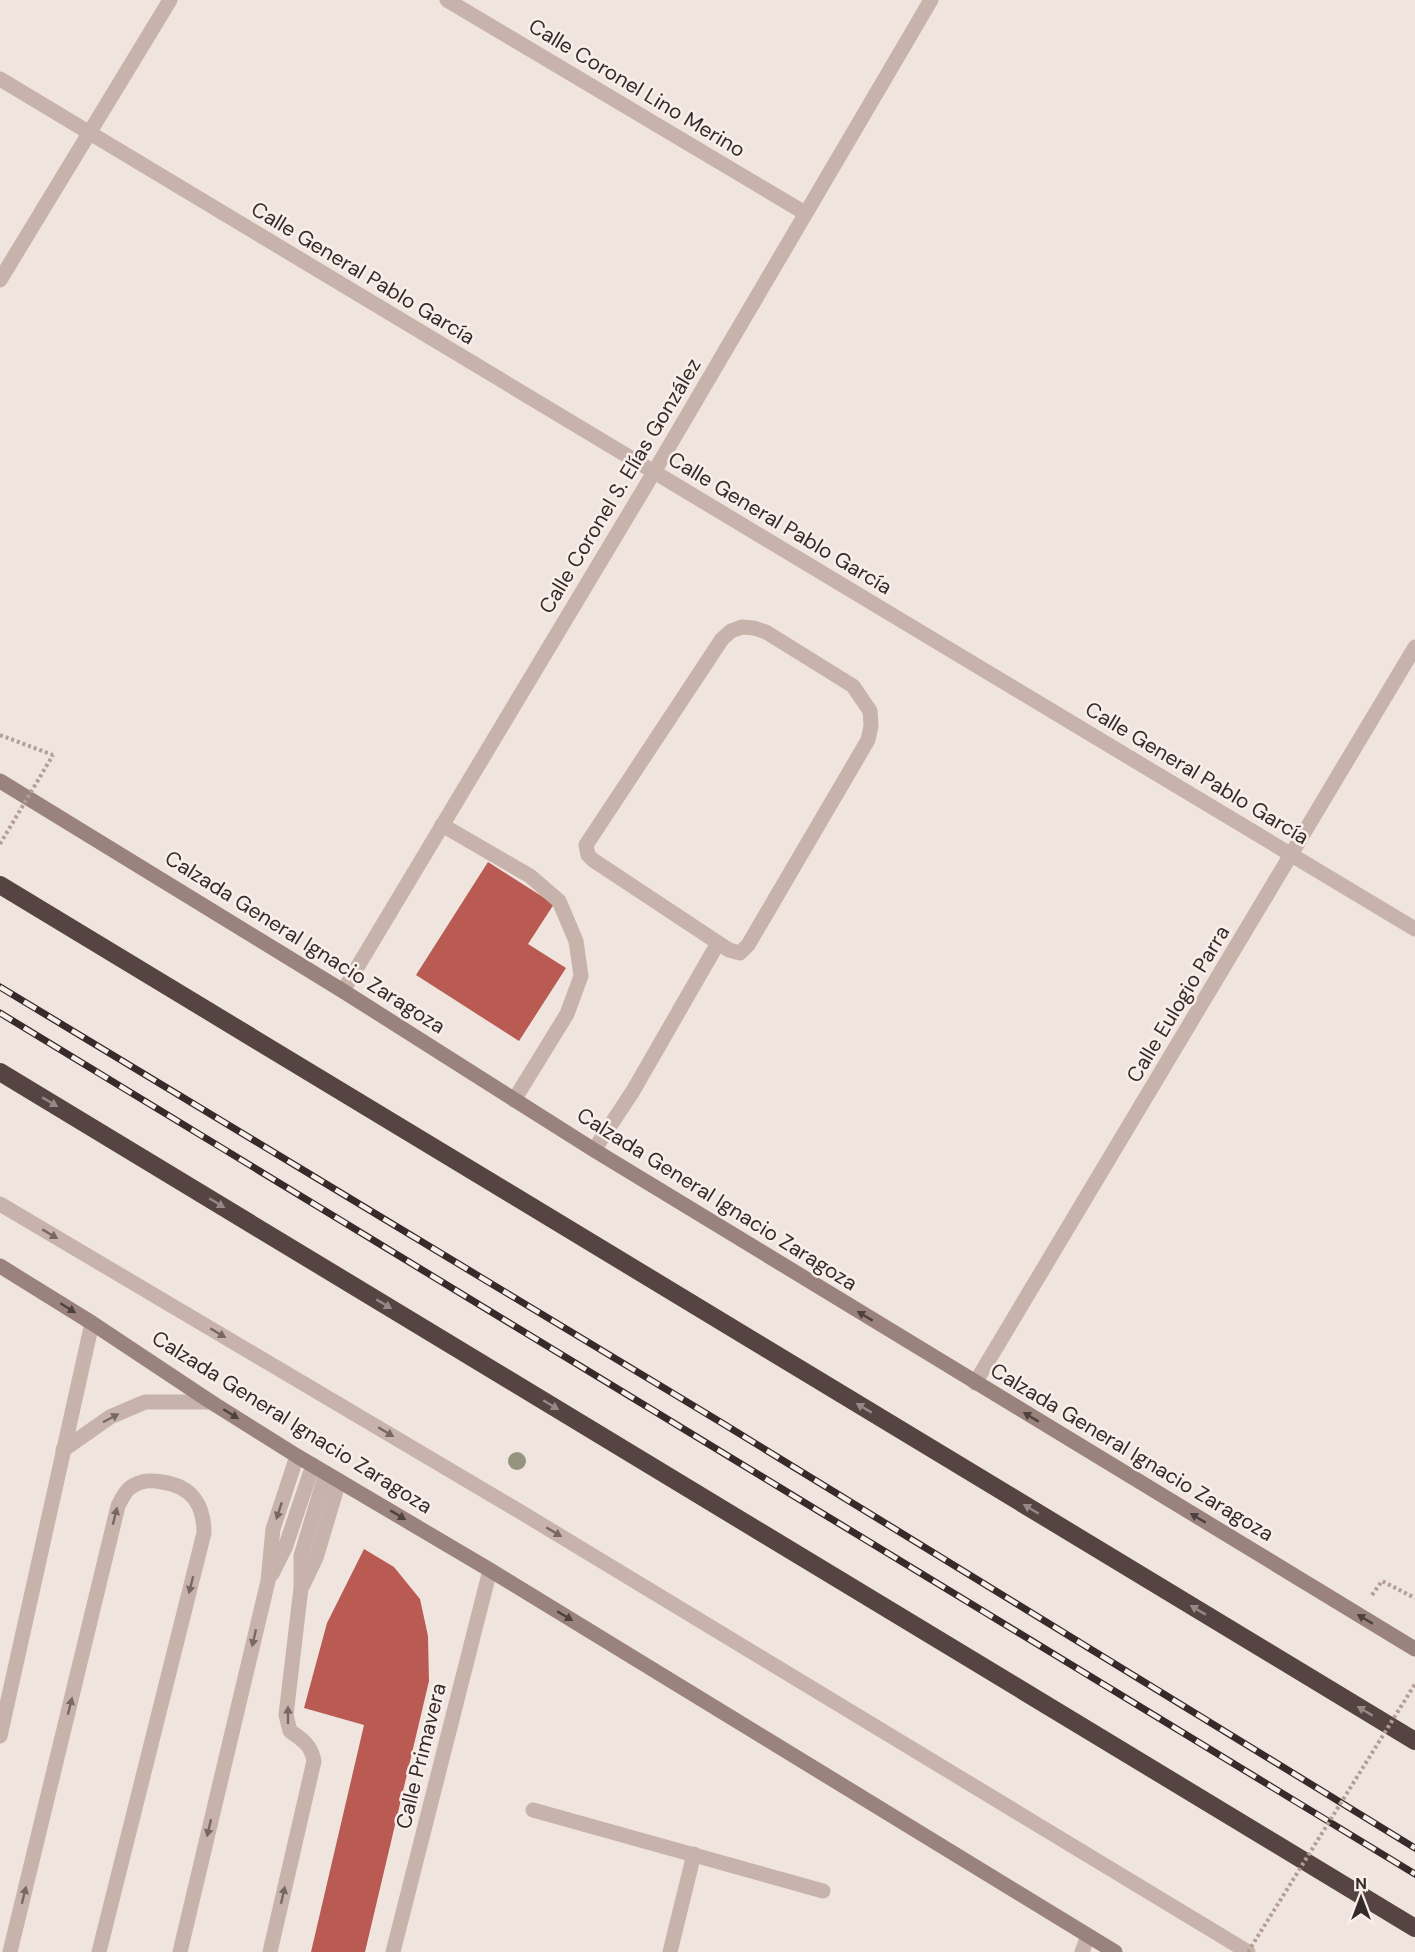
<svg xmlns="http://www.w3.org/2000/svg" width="1415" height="1952" font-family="'DM Sans',sans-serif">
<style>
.building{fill:#b95a53}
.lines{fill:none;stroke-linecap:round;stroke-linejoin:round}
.path{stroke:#b39d96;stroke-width:4;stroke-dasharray:3 3;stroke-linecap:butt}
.service{stroke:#c7b3ab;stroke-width:15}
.minor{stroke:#c7b3ab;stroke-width:15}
.tertiary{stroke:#c7b3ab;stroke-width:15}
.secondary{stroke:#9a827d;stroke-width:15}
.motorway{stroke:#564442;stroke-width:18}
.rail-casing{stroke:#362b2a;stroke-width:7}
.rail{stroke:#f8efea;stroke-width:4.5;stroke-dasharray:14;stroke-linecap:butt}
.path-bridge{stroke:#b39d96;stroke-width:4;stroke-dasharray:3 3;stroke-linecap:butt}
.tree{fill:#95947e}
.oneway{fill:#978885}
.oneway2{fill:#776864}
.oneway3{fill:#4f413f}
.labels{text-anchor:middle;stroke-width:5;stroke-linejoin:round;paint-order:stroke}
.street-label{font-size:21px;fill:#362b2a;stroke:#f8efea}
</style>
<rect width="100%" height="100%" fill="#f0e5de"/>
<g class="building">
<path d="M488 862 554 904 528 944 566 968 519 1041 416 975Z"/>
<path d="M364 1549 394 1567 420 1599 428 1636 429 1681 365 1952H311L364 1725 304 1708 327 1623Z"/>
</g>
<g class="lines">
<g class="path">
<path d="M0 735 53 755"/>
<path d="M1372 1595 1382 1581 1415 1598"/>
</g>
<g class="service">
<path d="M442 825 530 876 559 901 576 941 581 976 567 1014 514 1100"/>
<path d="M0 1204 519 1511 1248 1952"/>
<path d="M272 1574 285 1548 313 1465"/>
<path d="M303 1585 316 1558 339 1481"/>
<path d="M10 1952 118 1506C121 1500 125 1491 131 1487 141 1480 150 1480 162 1482 192 1486 204 1505 204 1533L99 1952"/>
<path d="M180 1952 268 1581 273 1529 297 1456"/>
<path d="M270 1952 314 1761C311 1745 303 1740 290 1731L286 1715 301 1588V1556L326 1473"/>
</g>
<g class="minor">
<path d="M447 0 805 213"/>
<path d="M0 79 1415 929"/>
<path d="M0 280 170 0"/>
<path d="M742 627 754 628 766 632 853 686 870 711 871 726 868 740 748 945 740 953 729 950 593 860 588 855 586 845 722 639 731 631Z"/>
<path d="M594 1150 633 1091 718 943"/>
<path d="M975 1383 1415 647"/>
<path d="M63 1450 110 1417 145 1402H211"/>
<path d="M0 1736 92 1323"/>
<path d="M533 1810 823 1891"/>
<path d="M393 1952 490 1570"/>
<path d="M670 1952 694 1854"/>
<path d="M1082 1952 1088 1936"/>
</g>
<path class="tertiary" d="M343 991 654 472 931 0"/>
<g class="secondary">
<path d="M0 781 343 991 594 1150 1415 1649"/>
<path d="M0 1266 92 1323 211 1402 297 1456 490 1570 1115 1952"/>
</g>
<g class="motorway">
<path d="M0 885 1415 1741"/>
<path d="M0 1072 1415 1928"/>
</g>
<g class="rail-casing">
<g id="rail">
<path d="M0 987 722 1423 1415 1848"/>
<path d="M0 1013 1415 1874"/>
</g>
</g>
<use href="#rail" class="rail"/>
<g class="path-bridge">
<path d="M0 844 53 755"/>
<path d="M1248 1952 1415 1684"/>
</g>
</g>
<circle class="tree" cx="517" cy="1461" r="9"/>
<defs><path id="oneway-solid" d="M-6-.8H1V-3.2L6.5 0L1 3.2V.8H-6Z" transform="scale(1.5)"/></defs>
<g class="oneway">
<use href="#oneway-solid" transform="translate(50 1102) rotate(31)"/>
<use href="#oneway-solid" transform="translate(217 1203) rotate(31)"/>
<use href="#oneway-solid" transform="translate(384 1304) rotate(31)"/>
<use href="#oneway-solid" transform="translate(551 1405) rotate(31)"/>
<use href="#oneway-solid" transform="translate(864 1408) rotate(-149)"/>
<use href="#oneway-solid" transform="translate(1031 1509) rotate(-149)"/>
<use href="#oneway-solid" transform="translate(1198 1610) rotate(-149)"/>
<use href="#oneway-solid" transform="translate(1365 1711) rotate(-149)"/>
</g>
<g class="oneway2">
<use href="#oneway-solid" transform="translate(50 1234) rotate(31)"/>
<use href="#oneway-solid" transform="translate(218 1333) rotate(31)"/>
<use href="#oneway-solid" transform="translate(111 1418) rotate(-28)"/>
<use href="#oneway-solid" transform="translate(386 1432) rotate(31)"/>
<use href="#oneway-solid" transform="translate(279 1511) rotate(108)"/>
<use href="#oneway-solid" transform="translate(115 1516) rotate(-76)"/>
<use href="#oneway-solid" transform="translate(554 1532) rotate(31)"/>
<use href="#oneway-solid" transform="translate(191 1585) rotate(104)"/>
<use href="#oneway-solid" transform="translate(254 1638) rotate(103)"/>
<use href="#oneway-solid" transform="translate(70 1706) rotate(-76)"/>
<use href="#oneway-solid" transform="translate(288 1715) rotate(-90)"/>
<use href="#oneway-solid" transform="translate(209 1828) rotate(103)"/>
<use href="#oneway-solid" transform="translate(24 1895) rotate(-76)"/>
<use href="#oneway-solid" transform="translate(283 1895) rotate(-77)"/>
</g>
<g class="oneway3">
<use href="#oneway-solid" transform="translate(68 1308) rotate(32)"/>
<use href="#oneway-solid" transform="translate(865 1316) rotate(-149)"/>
<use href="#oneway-solid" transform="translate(231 1414) rotate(32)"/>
<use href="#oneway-solid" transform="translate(1031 1417) rotate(-149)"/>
<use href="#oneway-solid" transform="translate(398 1515) rotate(31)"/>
<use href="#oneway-solid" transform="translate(1198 1518) rotate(-149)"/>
<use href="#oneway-solid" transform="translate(565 1616) rotate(31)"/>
<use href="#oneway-solid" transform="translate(1365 1619) rotate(-149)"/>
</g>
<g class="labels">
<g class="street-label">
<text transform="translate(637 88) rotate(31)" y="7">Calle Coronel Lino Merino</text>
<text transform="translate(363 273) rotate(31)" y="7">Calle General Pablo García</text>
<text transform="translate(620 486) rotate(-59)" y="7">Calle Coronel S. Elías González</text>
<text transform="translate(780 523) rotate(31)" y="7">Calle General Pablo García</text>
<text transform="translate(1197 773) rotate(31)" y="7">Calle General Pablo García</text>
<text transform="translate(305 942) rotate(32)" y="7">Calzada General Ignacio Zaragoza</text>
<text transform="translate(1178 1004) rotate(-59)" y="7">Calle Eulogio Parra</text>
<text transform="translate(717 1199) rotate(32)" y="7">Calzada General Ignacio Zaragoza</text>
<text transform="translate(292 1422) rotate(32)" y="7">Calzada General Ignacio Zaragoza</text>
<text transform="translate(1132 1452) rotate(31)" y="7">Calzada General Ignacio Zaragoza</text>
<text transform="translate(421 1756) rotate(-76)" y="7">Calle Primavera</text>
</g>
</g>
<g transform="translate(1361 1898)" stroke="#f8efea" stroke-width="4.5" paint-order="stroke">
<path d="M0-4.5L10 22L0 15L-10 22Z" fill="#362b2a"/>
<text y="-9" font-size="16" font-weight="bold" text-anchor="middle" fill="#362b2a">N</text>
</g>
</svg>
